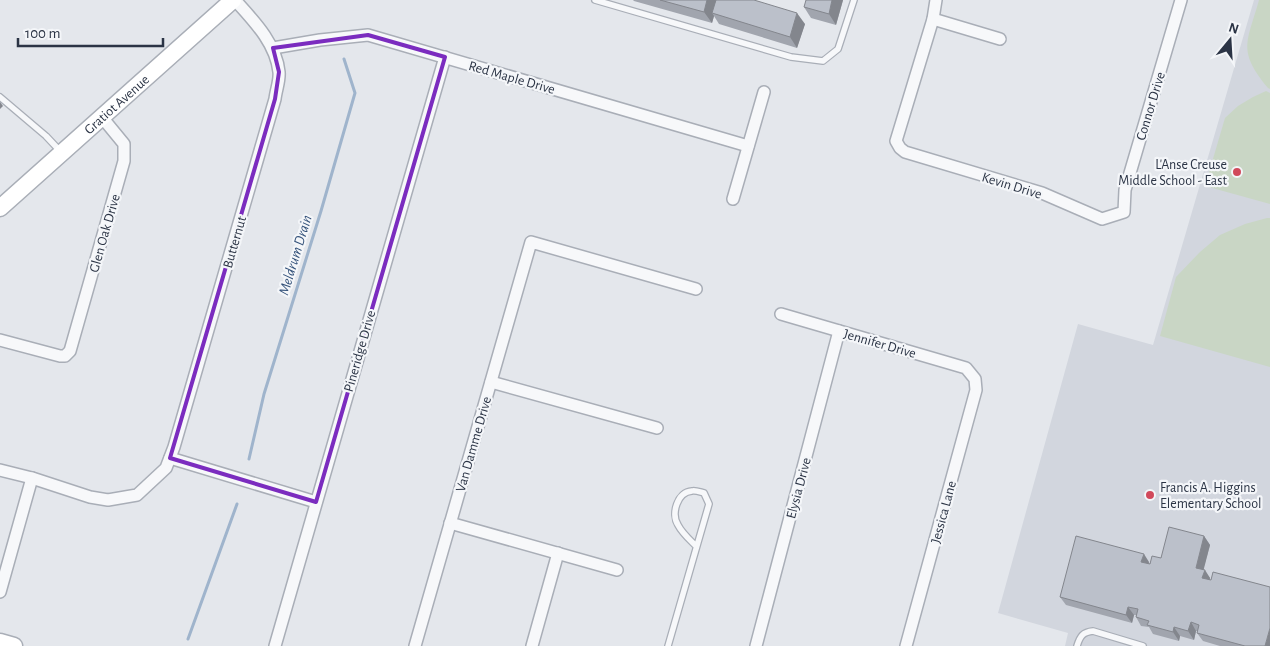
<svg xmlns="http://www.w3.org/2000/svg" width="1270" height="646" font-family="'Alegreya Sans',sans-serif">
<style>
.built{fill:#d2d6de}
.pitch{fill:#c9d6c5}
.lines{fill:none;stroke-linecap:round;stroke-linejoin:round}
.stream{stroke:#9fb4cc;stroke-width:3}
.lane-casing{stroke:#a9aeb7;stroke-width:8}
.street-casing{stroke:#a9aeb7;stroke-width:14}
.secondary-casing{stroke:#a9aeb7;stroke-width:19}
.lane{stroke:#f7f8fa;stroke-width:5.5}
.street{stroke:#f7f8fa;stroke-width:11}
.secondary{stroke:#fff;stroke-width:16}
.wall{fill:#a1a5ae}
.shaded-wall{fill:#83868d}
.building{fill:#bbc0ca;stroke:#83868d}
.marked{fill:none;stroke:#7b2cbf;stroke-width:4;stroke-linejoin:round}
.poi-dot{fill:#d1495b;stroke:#f4f6f9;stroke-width:2}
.labels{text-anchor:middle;stroke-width:4.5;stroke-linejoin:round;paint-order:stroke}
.street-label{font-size:14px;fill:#2b3445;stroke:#f4f6f9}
.poi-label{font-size:14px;fill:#2b3445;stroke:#f4f6f9;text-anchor:end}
.water-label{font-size:15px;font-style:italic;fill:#34527a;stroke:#f4f6f9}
</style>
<rect width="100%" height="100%" fill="#e4e7ec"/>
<path class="built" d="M1254 0H1270V646H1065L1068 633 998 613 1078 324 1153 345Z"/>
<g class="pitch">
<path d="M1259 0H1270V89L1268 88C1237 50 1247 43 1259 0Z"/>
<path d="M1266 91 1270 93V204L1205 186 1225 118 1238 106 1253 97Z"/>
<path d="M1267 218H1270V367L1160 336 1176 277 1200 252 1220 235 1245 224Z"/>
</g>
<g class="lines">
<g class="stream">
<path d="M249 459 264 394 321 211 355 93 344 59"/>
<path d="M188 639 237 504"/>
</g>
<g class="lane-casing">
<g id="lane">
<path d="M595 0 791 57 823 61 838 49 854 0"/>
<path d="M0 97 46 136 61 152"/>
<path d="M668 646 709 504 704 493C700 492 695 490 692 491 677 492 671 514 678 525 682 533 690 540 696 546"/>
<path d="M1077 646C1080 636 1083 632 1093 631L1143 646"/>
</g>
</g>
<g class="street-casing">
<g id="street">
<path d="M936 0 933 19 896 141 900 148 905 152 1042 193 1102 219 1124 212 1125 190 1181 0"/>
<path d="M933 19 1000 39"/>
<path d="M273 48 320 40 368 35 748 146"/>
<path d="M733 199 764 92"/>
<path d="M781 314 966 368 975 379 976 390 906 646"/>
<path d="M0 340 60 356H65L70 351 124 161V144L101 116"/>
<path d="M491 382 657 428"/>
<path d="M170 458 316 502"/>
<path d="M0 470 32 478 90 497 108 500 137 495 166 468 174 447 275 99C276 90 280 80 279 72 276 43 253 20 235 0"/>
<path d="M450 523 617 570"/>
<path d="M0 592 32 478"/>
<path d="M275 646 445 57"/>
<path d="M415 646 531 242 696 289"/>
<path d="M532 646 558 553"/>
<path d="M756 646 839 331"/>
</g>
</g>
<g class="secondary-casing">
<g id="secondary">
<path id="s1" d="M0 208 233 0"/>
<path d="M0 642 14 646"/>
</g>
</g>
<use href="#lane" class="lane"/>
<use href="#street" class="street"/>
<use href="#secondary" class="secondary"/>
</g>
<g class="wall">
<path d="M633 0H754L805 24 797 48 719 24 714 16 712 23 634 1Z"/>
<path d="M843 0 836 25 811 18 804 7Z"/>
<path d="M1204 536 1210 545 1203 570 1210 578V580L1270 646H1220L1203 641 1197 633 1198 631H1196L1194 640 1180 636 1179 641 1153 634 1149 627 1141 626 1136 617V615H1134L1132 623 1066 605 1060 597 1149 562V564Z"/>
</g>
<g class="shaded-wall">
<path d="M707 0H718L712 13 714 16 712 23 704 12Z"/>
<path d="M832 0H843L836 25 829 14Z"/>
<path d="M797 13 805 24 797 48 790 37Z"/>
<path d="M0 102 3 106 0 109Z"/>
<path d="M1204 536 1210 545 1202 576 1196 568Z"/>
<path d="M1144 554 1149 562 1147 570 1141 562Z"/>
<path d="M1205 570 1210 578 1208 586 1202 578Z"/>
<path d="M1128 607 1134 615 1132 623 1126 615Z"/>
<path d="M1191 622 1196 631 1194 640 1188 631Z"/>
<path d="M1174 627 1180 636 1179 641 1173 632Z"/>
<path d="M1270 628V646H1265Z"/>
</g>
<g class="building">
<path d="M660 0H707L704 12Z"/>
<path d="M716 0H754L797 13 790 37 712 13Z"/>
<path d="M806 0H832L829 14 804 7Z"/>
<path d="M1169 527 1204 536 1196 568 1205 570 1202 578 1211 580 1213 572 1270 587V628L1265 646H1245L1197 633 1199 625 1191 622 1188 631 1174 627 1173 632 1147 625 1149 621 1136 617 1138 609 1128 607 1126 615 1060 597 1076 536 1144 554 1141 562 1150 564 1152 556 1161 558Z"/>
</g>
<path class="marked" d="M368 35 445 57 316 502 170 458 275 99 279 72 273 48Z"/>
<g class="poi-dot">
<circle cx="1237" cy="172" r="5"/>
<circle cx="1150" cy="495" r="5"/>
</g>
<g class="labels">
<g class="street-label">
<text transform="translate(512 77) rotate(16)" y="5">Red Maple Drive</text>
<text dy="5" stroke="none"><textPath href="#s1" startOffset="156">Gratiot Avenue</textPath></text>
<text transform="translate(1150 106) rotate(-73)" y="5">Connor Drive</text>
<text transform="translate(1012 185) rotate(17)" y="5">Kevin Drive</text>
<text transform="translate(104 233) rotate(-74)" y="5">Glen Oak Drive</text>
<text transform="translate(234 242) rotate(-74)" y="5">Butternut</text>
<text transform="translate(880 343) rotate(16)" y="5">Jennifer Drive</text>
<text transform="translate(359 351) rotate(-74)" y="5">Pineridge Drive</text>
<text transform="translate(473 444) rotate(-74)" y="5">Van Damme Drive</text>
<text transform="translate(798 488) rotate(-75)" y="5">Elysia Drive</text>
<text transform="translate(943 512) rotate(-75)" y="5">Jessica Lane</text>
</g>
<g class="poi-label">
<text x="1227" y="169">L'Anse Creuse<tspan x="1227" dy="16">Middle School - East</tspan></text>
<text x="1160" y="492" text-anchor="start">Francis A. Higgins<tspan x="1160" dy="16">Elementary School</tspan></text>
</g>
<g class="water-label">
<text transform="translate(295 255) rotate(-73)" y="5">Meldrum Drain</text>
</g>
</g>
<g transform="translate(1230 40) rotate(18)" stroke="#f4f6f9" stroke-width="4" paint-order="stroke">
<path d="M0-4L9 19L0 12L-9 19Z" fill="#2b3445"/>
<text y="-8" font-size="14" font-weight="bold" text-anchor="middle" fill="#2b3445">N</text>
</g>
<path d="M18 38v8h145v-8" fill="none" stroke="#2b3445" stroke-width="2.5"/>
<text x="25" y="38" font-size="15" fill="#2b3445" stroke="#f4f6f9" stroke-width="4" paint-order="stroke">100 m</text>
</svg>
